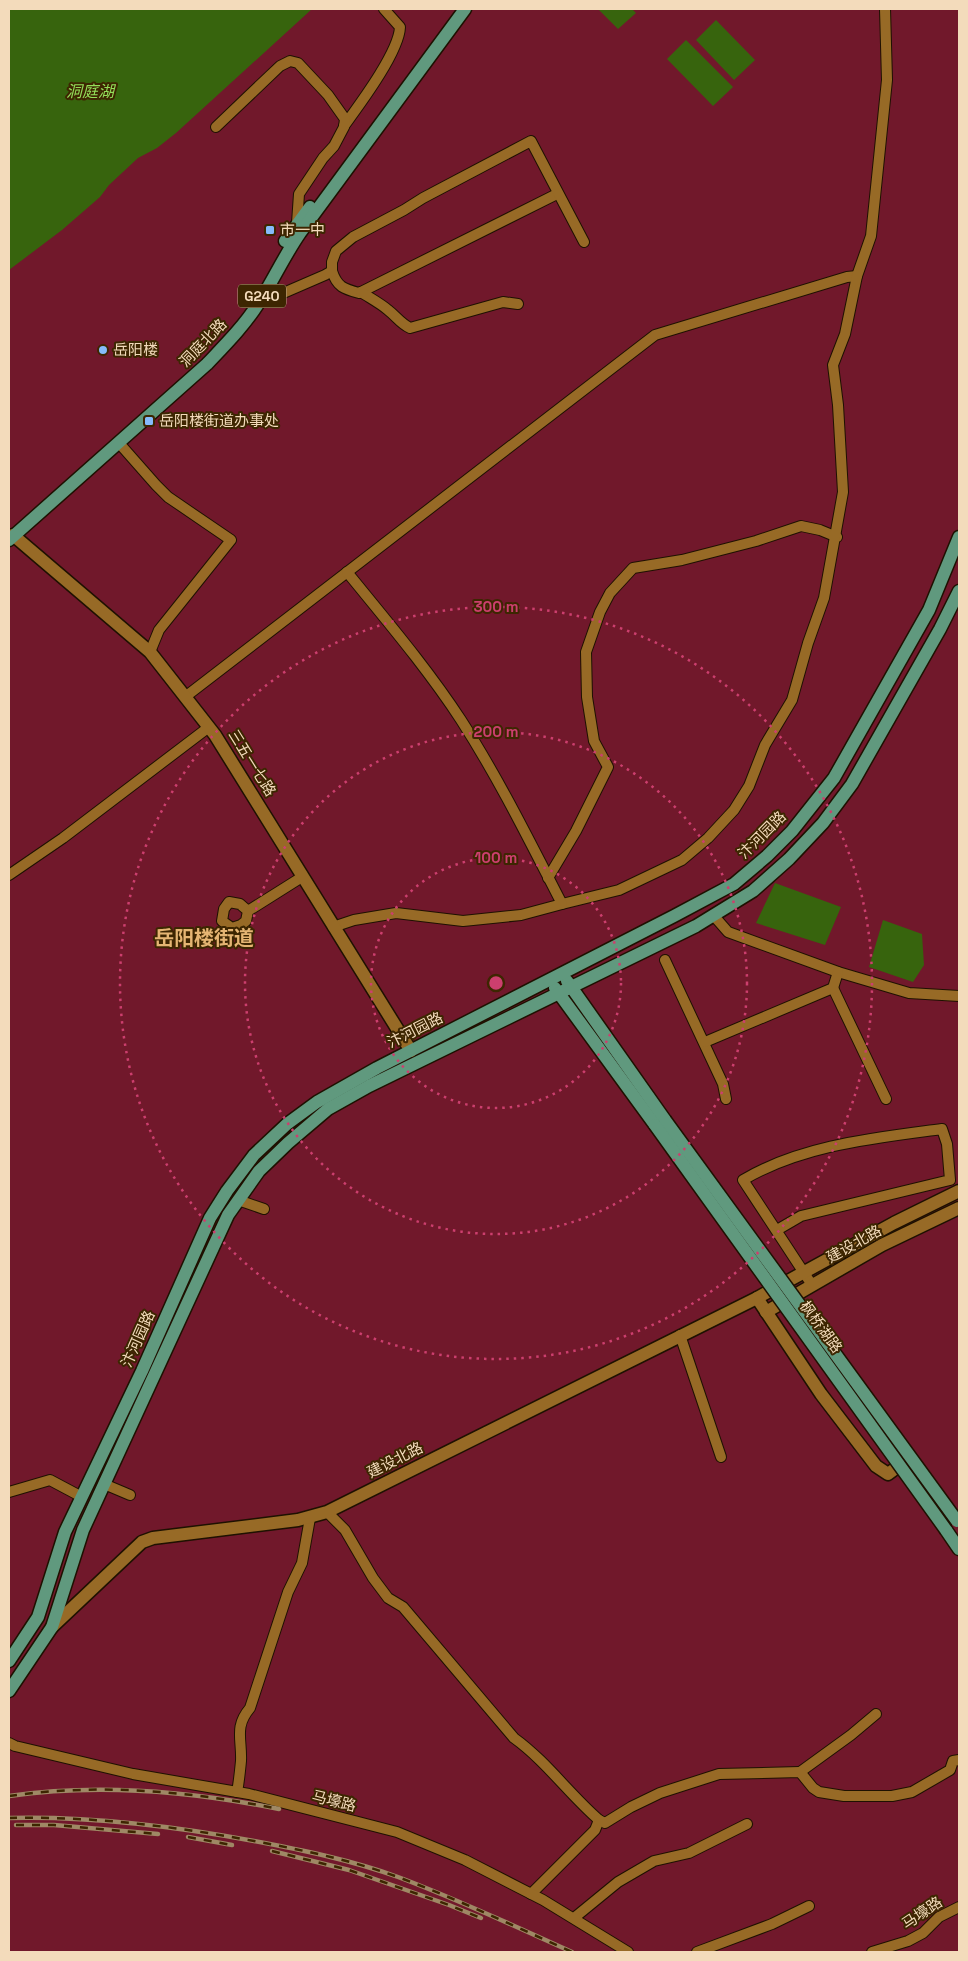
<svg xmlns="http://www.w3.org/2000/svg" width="968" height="1961" font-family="'Space Grotesk','Noto Sans SC',sans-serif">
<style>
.green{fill:#71182b}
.water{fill:#37640d}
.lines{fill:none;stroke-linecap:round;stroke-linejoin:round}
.street-casing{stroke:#1e1100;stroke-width:12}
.secondary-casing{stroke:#1e1100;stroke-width:15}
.primary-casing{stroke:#1e1100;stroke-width:15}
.street{stroke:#976a26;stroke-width:10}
.secondary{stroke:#976a26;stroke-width:12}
.primary{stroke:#60997e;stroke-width:12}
.rail-casing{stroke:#9f8865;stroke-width:4.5}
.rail{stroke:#3d2601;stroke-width:2.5;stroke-dasharray:8;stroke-linecap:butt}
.primary-bridge-casing{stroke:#1e1100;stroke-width:15;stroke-linecap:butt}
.primary-bridge{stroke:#60997e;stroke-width:12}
.ring{fill:none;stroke:#cc3f6e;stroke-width:2.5;stroke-dasharray:2.5 5}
.poi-dot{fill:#86bbfb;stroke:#3d2601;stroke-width:2}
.labels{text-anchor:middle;stroke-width:4;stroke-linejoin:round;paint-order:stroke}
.shield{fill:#3d2601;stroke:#bca583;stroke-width:1}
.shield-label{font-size:14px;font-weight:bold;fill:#f3dbbb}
.poi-label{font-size:15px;fill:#f3dbbb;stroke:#3d2601;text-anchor:start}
.street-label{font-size:15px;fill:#f3dbbb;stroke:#3d2601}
.water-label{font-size:16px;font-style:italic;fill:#93df5a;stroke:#3d2601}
.district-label{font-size:20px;font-weight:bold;fill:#e5b573;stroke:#3d2601}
.centre{fill:#cc3f6e;stroke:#3d2601;stroke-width:2.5}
.ring-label{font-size:15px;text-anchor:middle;font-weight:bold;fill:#cc3f6e;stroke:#3d2601;stroke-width:4;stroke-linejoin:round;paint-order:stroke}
</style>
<rect width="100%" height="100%" fill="#3d2601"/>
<rect class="green" x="9" y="9" width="950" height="1943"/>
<g class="water">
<path d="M9 9H312L176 133 157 148 138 158 109 185 100 197 62 230 9 270Z"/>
<path d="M598 9H632L636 13 618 29Z"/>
<path d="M716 20 755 60 734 80 696 40Z"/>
<path d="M686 40 733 87 713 106 667 59Z"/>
<path d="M775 883 841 907 825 945 756 923Z"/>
<path d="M883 920 922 934 924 965 913 982 869 967Z"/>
</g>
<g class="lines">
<g class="street-casing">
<g id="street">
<path d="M344 126C360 104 399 52 400 27L384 9"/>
<path d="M216 127 280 66 290 61 298 63 328 95 345 119 344 127 334 146 323 158 299 194 297 223"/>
<path d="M332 271C337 287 344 289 359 293L557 194"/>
<path d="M361 292C370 298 380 303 388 310 397 317 400 323 410 328L503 302 518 304"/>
<path d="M258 304 325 275 332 271V262L336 251 353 237 404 210 423 198 531 141 584 242"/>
<path d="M119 443 156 485 168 497 231 540 159 630 150 652"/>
<path d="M185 697 655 335 847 277 857 276"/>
<path d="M9 875 63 838 209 727"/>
<path d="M548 878 576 831 608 767 594 741 587 697 586 652 600 612 610 593 633 568 682 560 756 541 801 526 820 530 837 537"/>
<path d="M562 904 619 890 682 860 708 838 734 810 749 786 765 745 792 700 808 643 824 598 843 492 838 405 833 365 845 334 857 276 871 236 887 80 885 9"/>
<path d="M248 911 240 904 229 902 224 909 222 921 232 928 241 925 246 921 248 911 302 877"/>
<path d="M714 916 728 932 838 972 909 993 959 996"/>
<path d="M333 927 354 920 396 913 463 921 521 915 562 904C530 842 499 779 461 720 427 668 386 620 347 572"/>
<path d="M665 960 723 1084 726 1099"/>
<path d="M833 988 886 1099"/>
<path d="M705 1042 833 988 838 972"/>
<path d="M238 1200 264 1209"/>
<path d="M777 1230 801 1216 950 1180 947 1144 942 1129C875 1138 802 1145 743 1180L812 1285"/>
<path d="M680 1335 721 1457"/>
<path d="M104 1484 130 1495"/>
<path d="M9 1492 50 1480 82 1497"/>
<path d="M327 1512 345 1530 373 1578 388 1598 403 1607 514 1738C546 1761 569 1794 599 1820L595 1830 531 1894"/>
<path d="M9 1743 15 1746 133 1774 249 1794 397 1832 465 1860 543 1900 628 1952"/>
<path d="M800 1772 851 1735 876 1714"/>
<path d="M237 1792C239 1782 240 1771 241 1761 242 1739 234 1727 250 1708L288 1592 302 1563 310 1518"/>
<path d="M599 1820 605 1823 631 1807 660 1793 719 1774 800 1772 813 1788 819 1792 844 1796H892L912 1792 950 1770 953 1761 959 1760"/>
<path d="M574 1918 618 1882 654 1861 689 1853 747 1824"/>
<path d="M697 1952 772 1924 809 1906"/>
<path d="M872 1952 908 1941 923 1933 939 1917 959 1907"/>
</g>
</g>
<g class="secondary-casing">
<g id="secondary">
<path d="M13 535 150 652 215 735 411 1051"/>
<path d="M757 1298 821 1394 876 1466 888 1474 900 1465"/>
<path d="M766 1312 882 1245 959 1208"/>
<path d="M52 1627 142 1542 153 1538 298 1520 327 1512 757 1298 894 1223 959 1191"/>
</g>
</g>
<g class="primary-casing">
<g id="primary">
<path d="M285 241 310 207"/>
<path d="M9 540 207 364C225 345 244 326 258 304 273 281 284 256 300 233L465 9"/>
<path d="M567 981 665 1120"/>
<path d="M555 988 655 1125"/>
<path d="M946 1530 959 1549"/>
<path d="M9 1661 38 1617 65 1532 142 1371 210 1218 227 1191 254 1155 287 1124 317 1102 377 1068 674 916 734 884 767 856 792 831 834 778 929 610 959 537"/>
<path d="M9 1691 52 1627 83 1530 228 1215 259 1171 288 1143 328 1109 369 1086 696 926 753 891 789 859 823 823 852 784 940 629 959 591"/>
</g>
</g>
<use href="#street" class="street"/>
<use href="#secondary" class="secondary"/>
<use href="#primary" class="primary"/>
<g class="rail-casing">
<g id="rail">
<path d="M9 1796C99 1783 190 1791 279 1809"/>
<path d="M9 1818C91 1816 173 1826 254 1841 302 1850 351 1860 398 1877 457 1899 514 1926 572 1952"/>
<path d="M16 1825H54L158 1834"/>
<path d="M188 1837 232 1845"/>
<path d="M272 1851 349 1870 449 1905 481 1918"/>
</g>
</g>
<use href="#rail" class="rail"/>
<g class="primary-bridge-casing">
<g id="primary-bridge">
<path d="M665 1120 957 1521"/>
<path d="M655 1125 946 1530"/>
</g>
</g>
<use href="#primary-bridge" class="primary-bridge"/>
</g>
<g class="ring">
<circle cx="496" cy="983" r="125"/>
<circle cx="496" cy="983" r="251"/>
<circle cx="496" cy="983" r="376"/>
</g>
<g class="poi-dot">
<rect x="265" y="225" width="10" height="10" rx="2.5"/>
<circle cx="103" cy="350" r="5"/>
<rect x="144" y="416" width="10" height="10" rx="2.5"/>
</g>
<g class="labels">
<rect class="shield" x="238" y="284.5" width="48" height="23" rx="4"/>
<g class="shield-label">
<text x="262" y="301">G240</text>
</g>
<g class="poi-label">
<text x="280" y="235">市一中</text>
<text x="113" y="355">岳阳楼</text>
<text x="159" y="426">岳阳楼街道办事处</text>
</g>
<g class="street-label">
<text transform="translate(203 343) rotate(-46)" y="5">洞庭北路</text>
<text transform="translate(252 763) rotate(58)" y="5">三五一七路</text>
<text transform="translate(762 835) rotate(-45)" y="5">汴河园路</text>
<text transform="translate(415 1030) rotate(-27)" y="5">汴河园路</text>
<text transform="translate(854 1244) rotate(-29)" y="5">建设北路</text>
<text transform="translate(821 1327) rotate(54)" y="5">枫桥湖路</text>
<text transform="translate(138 1339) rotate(-66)" y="5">汴河园路</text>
<text transform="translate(395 1460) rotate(-27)" y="5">建设北路</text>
<text transform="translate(334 1801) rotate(14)" y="5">马壕路</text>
<text transform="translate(922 1913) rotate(-34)" y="5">马壕路</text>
</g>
<g class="water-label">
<text x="90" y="97">洞庭湖</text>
</g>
<g class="district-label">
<text x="204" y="945">岳阳楼街道</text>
</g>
</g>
<circle cx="496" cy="983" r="8" class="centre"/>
<g class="ring-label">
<text x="496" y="612">300 m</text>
<text x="496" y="737">200 m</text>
<text x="496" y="863">100 m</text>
</g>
<rect width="968" height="1961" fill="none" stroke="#f3dbbb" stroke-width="20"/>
</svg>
